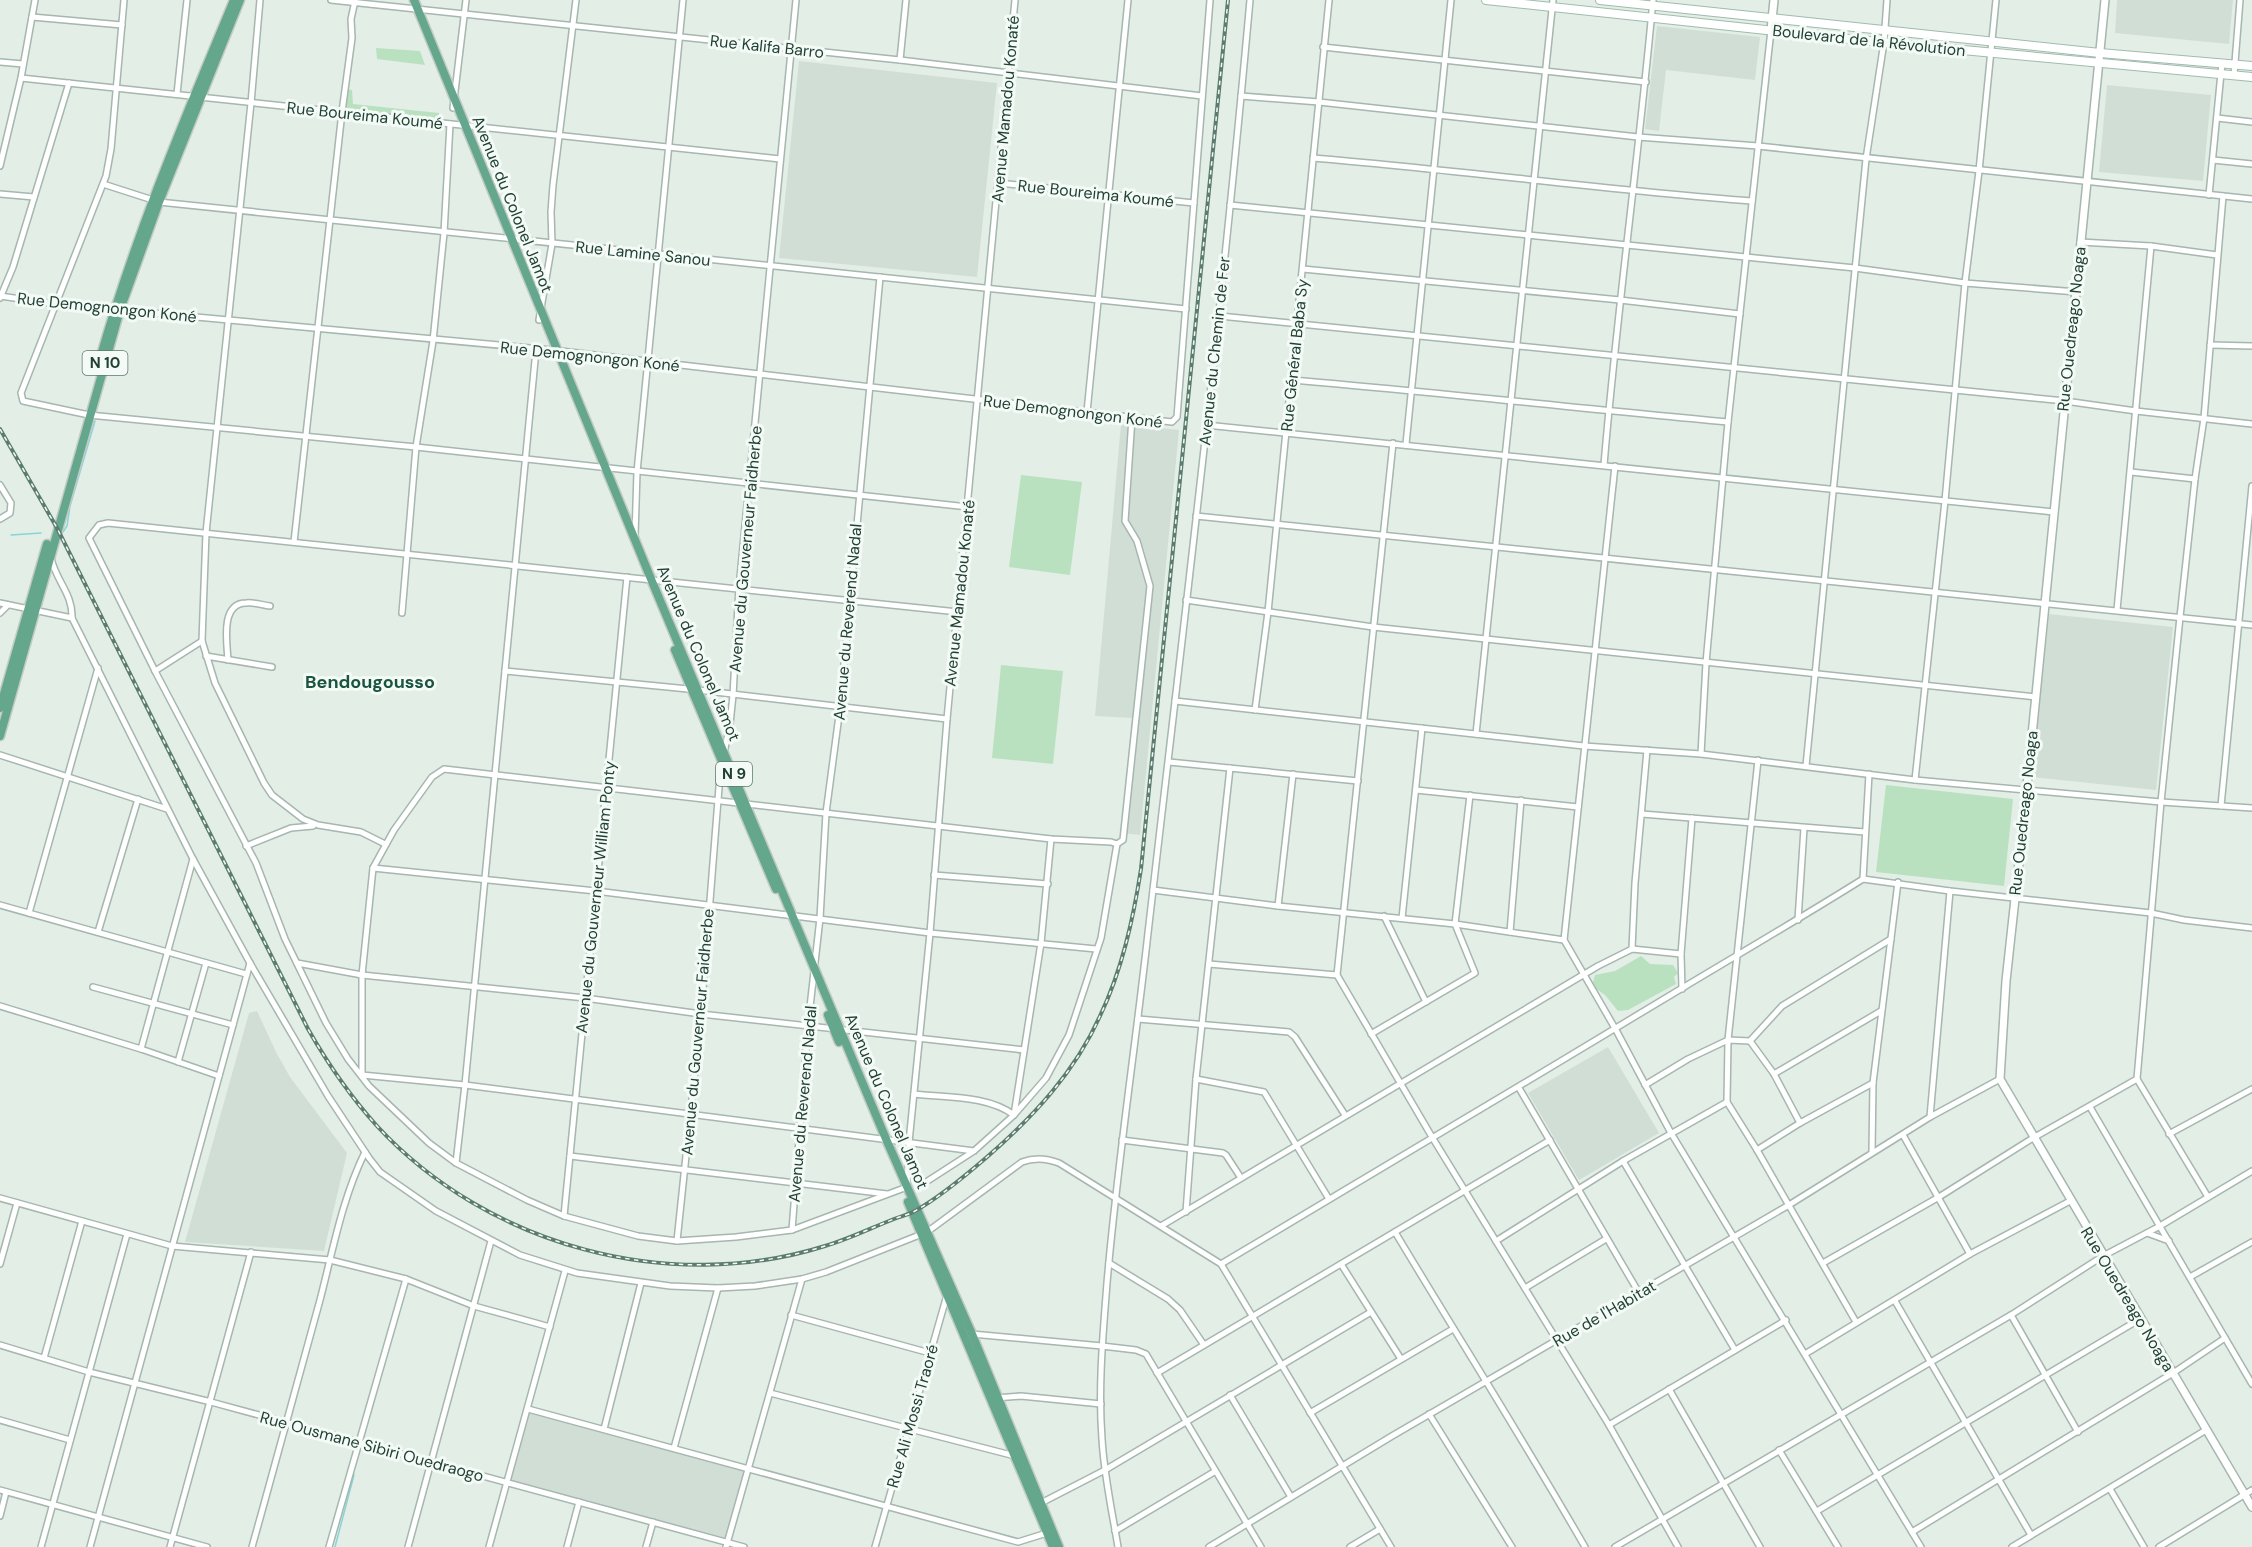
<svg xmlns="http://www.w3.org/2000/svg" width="2252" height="1547" font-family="'DM Sans',sans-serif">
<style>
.built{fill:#d1ded6}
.green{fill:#bae1bf}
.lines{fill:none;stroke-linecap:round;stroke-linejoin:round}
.stream{stroke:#87d5d7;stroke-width:1.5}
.minor-casing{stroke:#a5b7ae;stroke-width:8}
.tertiary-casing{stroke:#a5b7ae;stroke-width:10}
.secondary-casing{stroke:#a0bbae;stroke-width:10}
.primary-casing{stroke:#c1cac6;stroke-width:11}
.minor{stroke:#fff;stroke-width:5}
.tertiary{stroke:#fff;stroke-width:7}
.secondary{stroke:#fff;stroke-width:8}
.primary{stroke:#64a78d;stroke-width:8}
.rail-casing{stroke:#5b7c6f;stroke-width:4}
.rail{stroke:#f4faf6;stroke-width:1.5;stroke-dasharray:4.5;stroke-linecap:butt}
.labels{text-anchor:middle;stroke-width:6;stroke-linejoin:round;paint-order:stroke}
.shield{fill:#f4faf6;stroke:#60786e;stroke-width:1.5}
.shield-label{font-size:15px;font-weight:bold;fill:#214134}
.street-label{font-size:16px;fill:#214134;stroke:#f4faf6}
.neighbourhood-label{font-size:18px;font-weight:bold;fill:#1b553f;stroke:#f4faf6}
</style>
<rect width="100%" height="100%" fill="#e3eee7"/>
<g class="built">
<path d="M2117 0H2233L2229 44 2115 33Z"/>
<path d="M1657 26 1760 37 1755 80 1666 70 1659 131 1645 129Z"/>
<path d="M799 61 997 83 977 277 779 258Z"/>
<path d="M2107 85 2211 95 2203 181 2099 172Z"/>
<path d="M1121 424 1179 430 1140 835 1121 833 1132 718 1095 716Z"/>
<path d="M2049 614 2173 627 2156 790 2032 777Z"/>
<path d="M257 1011 276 1052 290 1077 347 1153 324 1251 185 1242 249 1013Z"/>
<path d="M1608 1047 1659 1133 1579 1180 1528 1093Z"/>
<path d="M528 1409 748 1468 727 1542 506 1483Z"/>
</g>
<g class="green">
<path d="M376 48 420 51 425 65 377 59Z"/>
<path d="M347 89 352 90 353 104 439 113 438 122 343 111Z"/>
<path d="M1021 475 1082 482 1070 575 1009 567Z"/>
<path d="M1001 665 1063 671 1053 764 992 758Z"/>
<path d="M1886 785 2013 799 2004 886 1876 872Z"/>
<path d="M1641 956 1650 964 1673 965 1678 973 1674 977 1676 984 1628 1010 1618 1011 1605 995 1592 986 1595 975 1615 971Z"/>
</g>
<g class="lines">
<g class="stream">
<path d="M63 532 67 526 70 506 95 421"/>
<path d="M11 535 41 533"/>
<path d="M335 1547 354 1475"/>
</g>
<g class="minor-casing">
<g id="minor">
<path d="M124 0 111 149 106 176 21 393 23 401 89 415 416 447 968 507"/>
<path d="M260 0 251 103 206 533 202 641 215 683 264 783 272 795 303 819 318 825 361 832 385 844"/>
<path d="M331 0 900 60 1202 96"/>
<path d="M32 17 122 25"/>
<path d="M1323 47 1646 82"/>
<path d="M900 60 906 0"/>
<path d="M0 62 23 64"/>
<path d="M2234 75 2240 0"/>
<path d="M21 78 780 159"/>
<path d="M177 94 187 0"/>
<path d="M1241 96 1319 102 1638 137 1758 146 2252 199"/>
<path d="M453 108 466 0"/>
<path d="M2217 118 2252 122"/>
<path d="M1313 158C1460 170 1605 190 1752 201"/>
<path d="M2213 160 2252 164"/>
<path d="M0 166 21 78 35 0"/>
<path d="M998 183 1194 203"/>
<path d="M103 184 159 202 1186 309"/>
<path d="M0 194 34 197"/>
<path d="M2209 195 2222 63"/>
<path d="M1230 205 1855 268 1965 283 2077 292"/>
<path d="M2080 242 2151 246 2217 255"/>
<path d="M1303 269 1620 300 1740 314"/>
<path d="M0 296 55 304 552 350 1172 422 1177 417 1210 0"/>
<path d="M0 298 13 267 69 83"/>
<path d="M1220 316 2065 401 2136 411 2252 424"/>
<path d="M539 320 552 244 551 212 553 185 576 0"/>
<path d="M2210 345 2252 346"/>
<path d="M1291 380C1437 392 1582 409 1728 422"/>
<path d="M1087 412 1128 0"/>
<path d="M1206 425 2054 512"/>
<path d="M1393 443 1337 975 1432 1137 1609 1425 1678 1547"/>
<path d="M1406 444 1451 0"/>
<path d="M1604 465C1617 310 1639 155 1653 0"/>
<path d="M1615 466 1564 940 1616 1030 1671 1133 1921 1547"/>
<path d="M2131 472 2195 479"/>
<path d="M0 485 11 503 10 513 0 519"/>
<path d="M1196 516 2252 625"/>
<path d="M635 536 637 472 683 0"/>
<path d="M294 542 342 112 352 38 351 19 355 1"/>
<path d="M51 558C56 581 73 594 72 618L193 859 250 963 328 1096 369 1158 380 1172 436 1211 520 1255 577 1273 670 1286 718 1288 755 1286 802 1279 826 1272 927 1232 1022 1162C1035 1157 1046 1158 1059 1163L1221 1264 1391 1547"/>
<path d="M1186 600 1373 627 2036 697"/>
<path d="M0 603 72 618"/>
<path d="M2117 610 2151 246"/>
<path d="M958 612 108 523 99 525 89 538 155 671 256 863 285 939 326 1023 348 1059 369 1086 429 1143 456 1163 527 1200 564 1216 638 1236 677 1241 736 1237 792 1230 907 1187 909 1142 930 933 947 719 1015 0"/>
<path d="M0 613 8 605"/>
<path d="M402 613 416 447 433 341 444 233 450 124"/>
<path d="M206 656 272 667"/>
<path d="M228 660C227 643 220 603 246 603 254 602 262 605 270 606"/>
<path d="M155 671 202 641"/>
<path d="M505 671 698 690 947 719"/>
<path d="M1175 701 1584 746 1701 754 1915 780 2161 802 2252 808"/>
<path d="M1255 710 1268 612 1329 0"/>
<path d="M1476 734 1553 0"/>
<path d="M724 753 730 724 733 695 739 588 796 0"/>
<path d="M1701 754 1706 663 1728 422 1771 30"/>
<path d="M0 755 167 809"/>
<path d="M1758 760 1728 1040 1727 1102 1757 1150 1856 1322"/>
<path d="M1169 762 1358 781"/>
<path d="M1806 766 1866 159 1884 42 1887 0"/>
<path d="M1915 780 1945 501 1965 283 1979 171 1996 0"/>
<path d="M1416 790 1578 807"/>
<path d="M2221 806 2252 486"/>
<path d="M1642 814 1865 832"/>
<path d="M1117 844 1123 840 1150 586 1137 541 1125 521 1132 418"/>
<path d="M246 846 291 828 313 826"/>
<path d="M373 868 596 891 930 933 1096 949"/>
<path d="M934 875 1048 884"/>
<path d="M1863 879 1869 774"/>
<path d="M1153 890 1278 906 1455 924 1564 940"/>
<path d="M0 905 246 974"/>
<path d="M1278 906 1293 774"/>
<path d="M29 913 98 668"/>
<path d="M1384 916 1426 1002"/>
<path d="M1402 918 1422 728"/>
<path d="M1798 920 1804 828"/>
<path d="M98 932 138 799"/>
<path d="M1510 932 1521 800"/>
<path d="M1632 949 1635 883 1647 750"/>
<path d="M297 963 362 975 585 998 701 1014 1024 1050"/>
<path d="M1209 964 1337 975"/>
<path d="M93 987 233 1025"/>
<path d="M1682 989 1681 954 1692 818"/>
<path d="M0 1006 141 1049 219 1076"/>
<path d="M1138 1019 1289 1032 1295 1037 1345 1115"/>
<path d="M1371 1034 1475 973 1455 924 1470 795"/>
<path d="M1750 1041 1774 1074 1800 1123"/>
<path d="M141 1049 193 859"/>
<path d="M178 1062 206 963"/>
<path d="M1774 1074 1881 1011"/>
<path d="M1196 1079 1264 1092 1329 1199"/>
<path d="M1645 1085 1688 1059 1728 1040 1750 1041 1782 1006 1891 939"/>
<path d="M1519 1088 1639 1293"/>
<path d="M914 1094C946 1098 987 1095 1014 1115L1041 943 1051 839"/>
<path d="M2090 1107 2252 1384"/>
<path d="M1930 1117 1950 891"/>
<path d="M2169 1134 2252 1089"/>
<path d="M1903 1135 1970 1254"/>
<path d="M1122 1140 1223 1153 1226 1155 1241 1178"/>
<path d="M1757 1150 1800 1123 1873 1083"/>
<path d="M1872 1152 1873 1083 1898 882"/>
<path d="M570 1156 887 1194"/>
<path d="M1623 1161 1735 1350"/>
<path d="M456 1163 465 1085 536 350"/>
<path d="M926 1182 974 1151 1014 1115 1046 1078 1069 1035 1101 938 1117 844 1111 842 1051 839 444 769 432 777 394 830 373 868 362 975V1075L465 1085 974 1151"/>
<path d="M2208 1197 2137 1079 2161 802 2180 617 2195 479 2204 418 2223 196"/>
<path d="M0 1198 172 1246 330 1260 406 1279 474 1306 550 1327"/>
<path d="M1186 1212 1196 1079 1230 768"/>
<path d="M564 1216 627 577"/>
<path d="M1161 1226 1598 966 1632 949 1681 954"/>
<path d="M792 1230 808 1025 820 918 826 813 840 708 880 277"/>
<path d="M1395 1232C1458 1337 1524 1441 1585 1547"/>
<path d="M2147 1233 2169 1241"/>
<path d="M677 1241 701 1014 721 762"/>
<path d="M1496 1241 1623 1161 1727 1102"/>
<path d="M1109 1263 1168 1299 1180 1310 1204 1345"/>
<path d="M1823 1263 1939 1197 2033 1138 2137 1079"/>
<path d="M0 1264 17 1203"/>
<path d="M1221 1264C1375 1172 1530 1080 1684 987 1744 951 1804 916 1863 879L1950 891 2151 913 2184 920 2252 928"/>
<path d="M1341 1264 1401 1359"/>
<path d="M2190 1277 2252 1242"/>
<path d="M1525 1288 1606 1239"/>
<path d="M1895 1301 2031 1535"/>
<path d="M791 1315 930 1353"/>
<path d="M2011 1315 2078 1432"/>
<path d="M972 1334 1102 1346 1136 1350 1146 1354 1261 1547"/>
<path d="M0 1345 89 1372 211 1402 744 1547"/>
<path d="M1805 1354 1970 1254 2070 1201"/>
<path d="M44 1358 82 1221"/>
<path d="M1157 1373 1550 1140"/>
<path d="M1669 1389 1760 1547"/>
<path d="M770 1393 1015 1456"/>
<path d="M1230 1395 1291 1497"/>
<path d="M995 1398 1021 1396 1101 1404"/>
<path d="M528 1409 1018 1542 1050 1532"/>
<path d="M1310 1413 1453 1329"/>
<path d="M1429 1414 1512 1547"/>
<path d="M0 1420 70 1440"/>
<path d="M1609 1425 1786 1320"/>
<path d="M604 1429 641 1283"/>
<path d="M674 1448 718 1288"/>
<path d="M1779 1450 1838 1547"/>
<path d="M2110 1489 2144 1547"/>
<path d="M0 1490 207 1547"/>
<path d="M1041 1503 1105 1470 1371 1312"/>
<path d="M1817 1511 2140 1319"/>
<path d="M0 1516 6 1492"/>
<path d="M1115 1531 1214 1472"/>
<path d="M1912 1532 2173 1373 2225 1338"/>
<path d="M41 1547 127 1234"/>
<path d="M90 1547 250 963"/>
<path d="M170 1547 251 1252"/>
<path d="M252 1547C275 1465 297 1383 320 1300 333 1250 342 1199 365 1152"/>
<path d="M329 1547 406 1279"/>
<path d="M408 1547 491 1241"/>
<path d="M489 1547 565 1271"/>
<path d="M567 1547 579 1502"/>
<path d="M646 1547 653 1522"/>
<path d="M726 1547 802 1279"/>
<path d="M875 1547 947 1295"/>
<path d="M1118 1547C1112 1511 1104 1475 1102 1439 1098 1387 1103 1334 1107 1283 1117 1166 1135 1050 1148 933 1184 622 1222 312 1250 0"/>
<path d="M1209 1547 1392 1436 1789 1205 1930 1117 2000 1079"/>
<path d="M1350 1547 1380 1529"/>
<path d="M1615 1547 2011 1315 2103 1256 2160 1226 2252 1171"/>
<path d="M2012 1547 2206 1430"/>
<path d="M2159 1547 2252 1490"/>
</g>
</g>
<g class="tertiary-casing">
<g id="tertiary">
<path d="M2105 0 2023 826 2006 981 2000 1079 2252 1507"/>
<path d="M1771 30 1774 0"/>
</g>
</g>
<g class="secondary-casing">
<g id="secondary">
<path d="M1486 0 1888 43 2252 77"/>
<path d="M1600 0 2100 53 2252 66"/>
</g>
</g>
<g class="primary-casing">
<g id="primary">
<path d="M414 0 651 579 886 1139 972 1334 1059 1547"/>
<path d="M100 359C135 236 185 118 234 0"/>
<path d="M675 650 776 889"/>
<path d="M0 708 47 544"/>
<path d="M0 736 120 310 159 202 240 0"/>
<path d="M828 1015 839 1042"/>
<path d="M908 1202 1053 1547"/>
</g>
</g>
<use href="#minor" class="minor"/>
<use href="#tertiary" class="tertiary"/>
<use href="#secondary" class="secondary"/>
<use href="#primary" class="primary"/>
<g class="rail-casing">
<path id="rail" d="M0 429 57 528 308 1029C328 1064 350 1096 377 1126 488 1246 669 1295 825 1246 849 1239 871 1228 894 1219 901 1216 908 1215 915 1211 940 1197 965 1176 987 1157 1033 1117 1075 1072 1100 1016 1122 970 1133 920 1141 869L1228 0"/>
</g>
<use href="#rail" class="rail"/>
</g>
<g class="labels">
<g class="shield">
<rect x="82.5" y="351" width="45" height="24" rx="4.5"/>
<rect x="716" y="762" width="36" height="24" rx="4.5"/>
</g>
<g class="shield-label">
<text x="105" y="368">N 10</text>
<text x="734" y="779">N 9</text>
</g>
<g class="street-label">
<text transform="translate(1869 40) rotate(6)" y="6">Boulevard de la Révolution</text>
<text transform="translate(767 46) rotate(6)" y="6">Rue Kalifa Barro</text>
<text transform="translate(1005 109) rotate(-85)" y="6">Avenue Mamadou Konaté</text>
<text transform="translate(365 115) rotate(6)" y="6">Rue Boureima Koumé</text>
<text transform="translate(1096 193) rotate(6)" y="6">Rue Boureima Koumé</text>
<text transform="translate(513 204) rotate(68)" y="6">Avenue du Colonel Jamot</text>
<text transform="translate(643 253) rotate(6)" y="6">Rue Lamine Sanou</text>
<text transform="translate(107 307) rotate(6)" y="6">Rue Demognongon Koné</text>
<text transform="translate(2071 329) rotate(-84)" y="6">Rue Ouedreago Noaga</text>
<text transform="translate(1214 351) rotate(-84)" y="6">Avenue du Chemin de Fer</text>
<text transform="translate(1294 355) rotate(-84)" y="6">Rue Général Baba Sy</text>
<text transform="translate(590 356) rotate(6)" y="6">Rue Demognongon Koné</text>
<text transform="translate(1073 411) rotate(7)" y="6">Rue Demognongon Koné</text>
<text transform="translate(745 549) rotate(-85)" y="6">Avenue du Gouverneur Faidherbe</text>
<text transform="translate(959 593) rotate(-84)" y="6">Avenue Mamadou Konaté</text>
<text transform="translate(847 622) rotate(-85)" y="6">Avenue du Reverend Nadal</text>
<text transform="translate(699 653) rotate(67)" y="6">Avenue du Colonel Jamot</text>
<text transform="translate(2023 813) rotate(-84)" y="6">Rue Ouedreago Noaga</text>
<text transform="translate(595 897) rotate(-84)" y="6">Avenue du Gouverneur William Ponty</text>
<text transform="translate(697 1032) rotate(-85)" y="6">Avenue du Gouverneur Faidherbe</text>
<text transform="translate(887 1101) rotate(67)" y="6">Avenue du Colonel Jamot</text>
<text transform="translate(802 1104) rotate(-85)" y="6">Avenue du Reverend Nadal</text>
<text transform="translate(2128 1299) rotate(59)" y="6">Rue Ouedreago Noaga</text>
<text transform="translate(1604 1313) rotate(-30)" y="6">Rue de l'Habitat</text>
<text transform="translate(912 1416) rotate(-74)" y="6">Rue Ali Mossi Traoré</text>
<text transform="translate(372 1446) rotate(15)" y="6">Rue Ousmane Sibiri Ouedraogo</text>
</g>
<g class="neighbourhood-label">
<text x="370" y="688">Bendougousso</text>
</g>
</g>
</svg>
